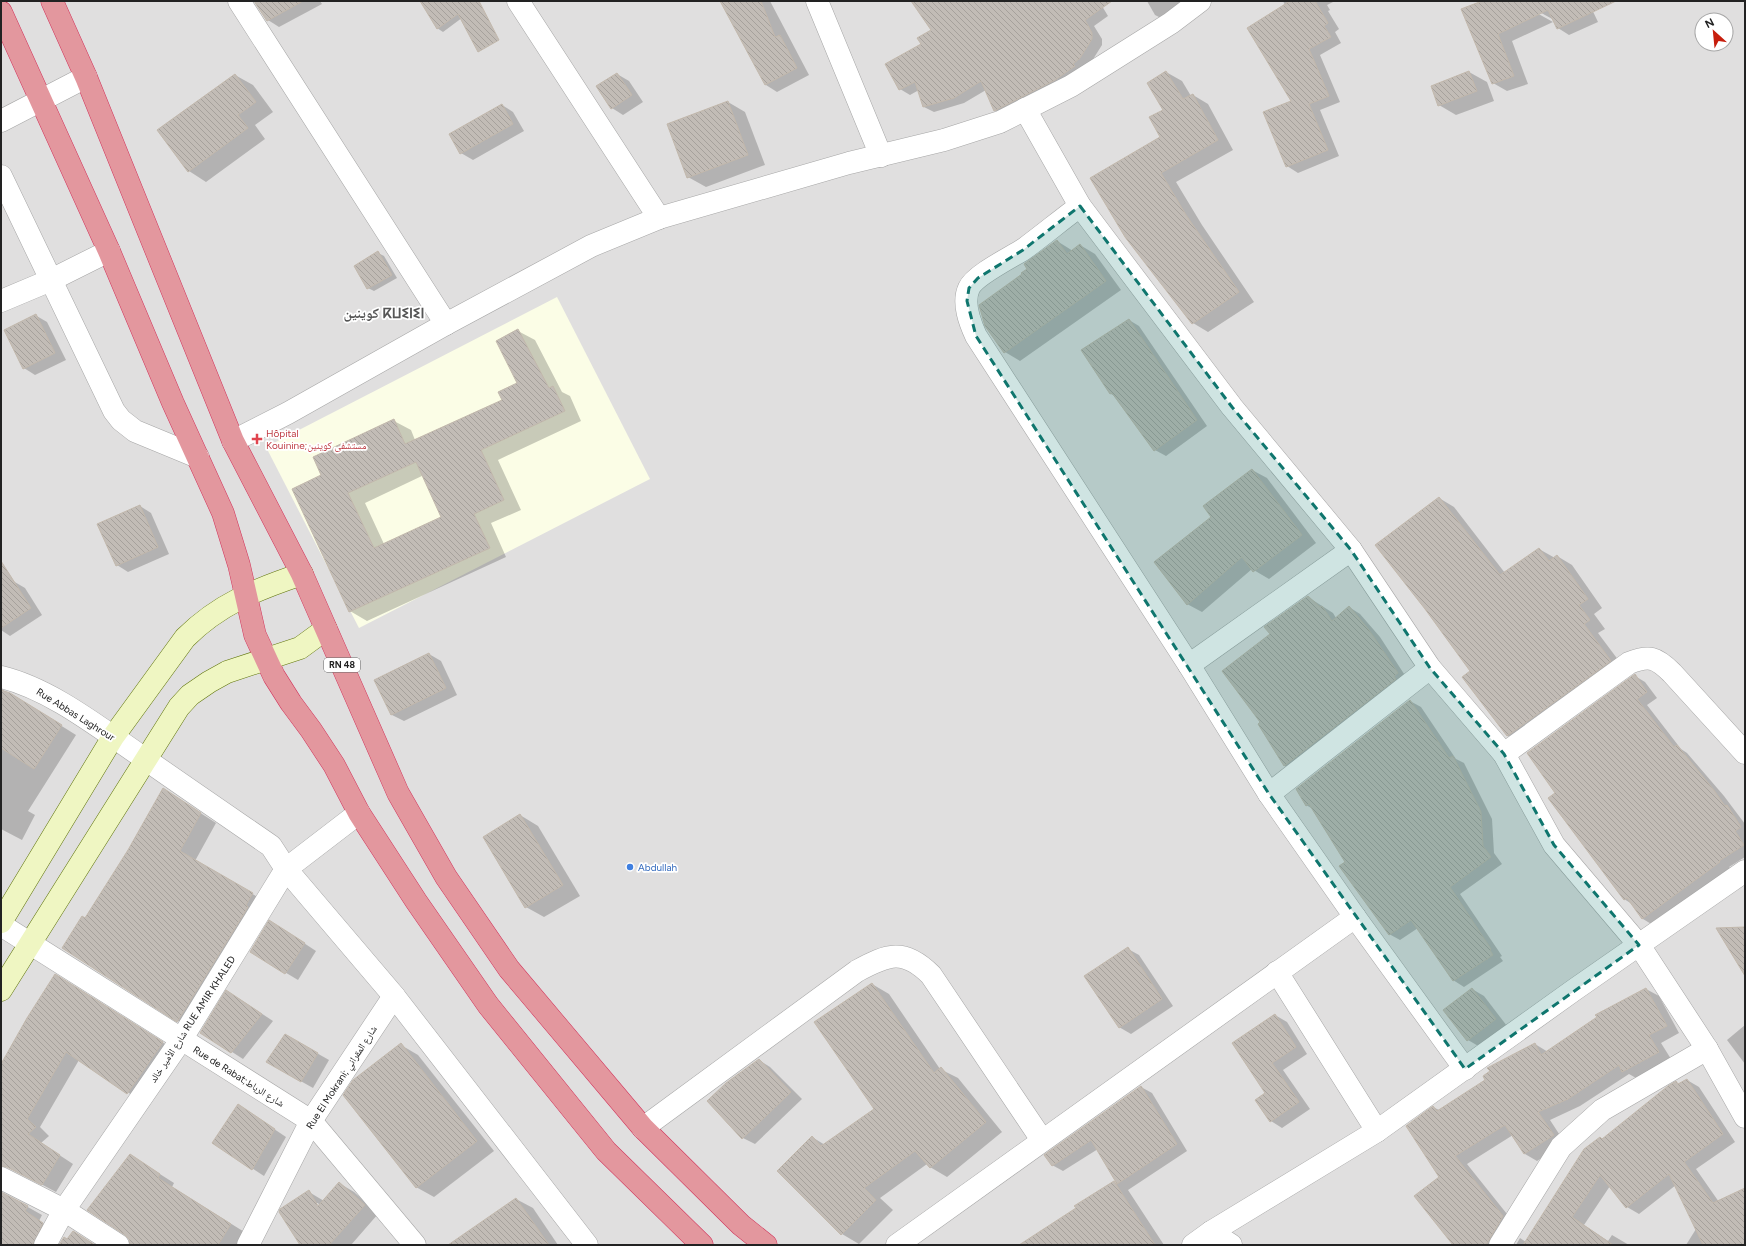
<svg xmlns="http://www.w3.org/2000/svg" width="1746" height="1246" font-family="Figtree,'Noto Naskh Arabic','Noto Sans Tifinagh',sans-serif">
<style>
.residential{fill:#e0dfdf;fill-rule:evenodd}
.education{fill:#fbfde6}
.shadow{fill:#0003;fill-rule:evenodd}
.building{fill:url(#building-back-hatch);stroke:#c2b8ac;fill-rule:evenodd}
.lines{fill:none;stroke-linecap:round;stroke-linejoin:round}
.street-casing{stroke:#a6a6a6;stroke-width:23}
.secondary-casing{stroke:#60750c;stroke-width:23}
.highway-casing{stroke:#d1355c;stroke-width:23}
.street{stroke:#fff;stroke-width:22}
.secondary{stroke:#eff6c2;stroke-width:22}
.highway{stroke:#e3979e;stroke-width:22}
.marked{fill:#0f766e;fill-opacity:0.2;stroke:#0f766e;stroke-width:3;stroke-dasharray:8 5;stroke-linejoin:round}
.health-dot{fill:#e0444e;stroke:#fff;stroke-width:1.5}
.shop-dot{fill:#3f7fe0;stroke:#fff;stroke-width:1.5}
.labels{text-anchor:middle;stroke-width:3.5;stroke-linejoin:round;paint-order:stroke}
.shield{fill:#fff;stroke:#646464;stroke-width:1}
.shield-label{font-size:9px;font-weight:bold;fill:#222}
.health-label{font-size:10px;fill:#be3a42;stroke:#fff;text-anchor:start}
.street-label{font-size:10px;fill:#222;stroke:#fff}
.shop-label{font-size:10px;fill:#366cbe;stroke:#fff;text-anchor:start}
.district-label{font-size:14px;font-weight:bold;fill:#555;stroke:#fff}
</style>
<defs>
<pattern id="building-back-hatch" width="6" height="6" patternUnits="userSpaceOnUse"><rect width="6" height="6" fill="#c2bcb6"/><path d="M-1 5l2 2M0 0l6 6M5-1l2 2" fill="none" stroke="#a6a19c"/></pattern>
</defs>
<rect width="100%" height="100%" fill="#f1efe9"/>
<path class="residential" d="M1 1H1745V1245H1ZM1702 20H1726V44H1702Z"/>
<path class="education" d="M557 297 650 479 359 628 266 447Z"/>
<g class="shadow">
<path d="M255 1H320L322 4 279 27 268 20Z"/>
<path d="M421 1H475L478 6 443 32 437 28Z"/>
<path d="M721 1H770L809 75 777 92 766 85Z"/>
<path d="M912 1H1099L1108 16 1094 26 1102 39V45L1090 64 1005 116 995 110 986 90 964 103 934 112 924 107 919 90 910 95 900 89 923 45 932 31Z"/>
<path d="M1147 1H1189L1161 18 1155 15Z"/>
<path d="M1283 1H1335L1327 5 1330 10 1328 11 1339 29 1335 32 1341 43 1320 55 1340 102 1320 110 1339 156 1298 173 1287 166 1293 101 1285 5Z"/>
<path d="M1485 1H1588L1598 22 1569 35 1558 28 1554 20 1536 10 1535 12 1553 22 1512 41 1528 84 1507 91 1493 83Z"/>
<path d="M1166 72 1182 81 1191 96 1193 95 1208 104 1233 150 1176 182 1202 225 1254 302 1208 332 1193 323 1125 237 1161 137Z"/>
<path d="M1469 72 1487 82 1494 101 1456 115 1439 105Z"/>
<path d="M617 74 629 81 643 102 623 115 612 108Z"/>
<path d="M235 75 253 85 273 112 255 125 265 139 206 182 189 171Z"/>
<path d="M728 102 745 112 765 165 706 187 688 177Z"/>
<path d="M502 105 513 112 524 131 473 160 461 153Z"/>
<path d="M1057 241 1073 251 1080 245 1095 254 1121 290 1020 361 1005 352 986 326 1024 275Z"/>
<path d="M378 253 384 256 397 278 374 291 368 288Z"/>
<path d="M35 315 47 322 66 360 35 375 24 368Z"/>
<path d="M1129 320 1139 326 1207 426 1166 456 1155 450 1117 397 1111 394Z"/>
<path d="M518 331 535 340 562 392 570 396 581 421 498 460 521 510 491 523 506 557 367 621 350 611 323 476 394 421 411 430 415 440 503 400 519 383ZM424 475 443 517 384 544 365 503Z"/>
<path d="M1252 470 1267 478 1316 543 1269 579 1252 569 1202 612 1187 604 1212 517Z"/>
<path d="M1439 498 1454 507 1505 573 1539 549 1555 558 1557 556 1572 565 1602 608 1594 614 1605 629 1598 633 1625 669 1523 744 1508 736 1463 677 1471 671Z"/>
<path d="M140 506 151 513 169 554 128 572 117 565Z"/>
<path d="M13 581 25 588 42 615 10 636 1 630V589Z"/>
<path d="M1308 597 1333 613 1336 618 1349 607 1360 614 1380 637 1408 680 1295 772 1285 766 1259 724 1261 723 1271 635Z"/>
<path d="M429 654 441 661 457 695 404 721 392 715 375 680Z"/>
<path d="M1635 676 1645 682 1657 698 1647 705 1681 749 1687 753 1724 796 1745 824V857L1729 867 1730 868 1653 925 1643 919 1632 904 1624 899 1557 793Z"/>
<path d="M1 688 5 692 25 703 76 735 28 811 35 815 22 840 1 829Z"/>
<path d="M1410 701 1421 707 1456 759 1464 763 1492 819 1494 853 1502 864 1460 894 1502 956 1500 957 1503 961 1464 987 1453 980 1418 928 1400 940 1389 934 1347 862 1313 809 1306 805Z"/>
<path d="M163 789 216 823 195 861 268 903 194 1030 178 1021 86 919 129 850Z"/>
<path d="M520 815 538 826 580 896 544 917 526 907Z"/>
<path d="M281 928 316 951 298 980 251 952Z"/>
<path d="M1128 949 1139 955 1173 1006 1131 1034 1119 1027Z"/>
<path d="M69 983 176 1051 141 1101 79 1060 40 1127 49 1136 41 1143 73 1164 56 1192 7 1166 1 1156V1066Z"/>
<path d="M872 984 889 994 940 1069 958 1078 1002 1132 947 1177 930 1167 927 1164 880 1198 893 1210 859 1244 842 1234 779 1171 812 1137 825 1145 875 1109Z"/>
<path d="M1472 989 1484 996 1507 1026 1480 1047 1468 1040 1445 1010Z"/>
<path d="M1646 989 1659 996 1679 1033 1661 1043 1671 1059 1636 1078 1629 1074 1580 1106 1550 1120 1565 1143 1537 1161 1525 1154 1513 1135 1467 1164 1515 1224 1503 1245H1455L1440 1177 1433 1107 1439 1110 1487 1080 1535 1044 1548 1052Z"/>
<path d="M238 998 273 1021 243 1059 201 1032Z"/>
<path d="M1275 1015 1287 1022 1307 1054 1283 1070 1310 1109 1282 1128 1271 1121 1267 1093Z"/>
<path d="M1745 1025V1064L1727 1040Z"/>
<path d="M285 1035 329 1060 313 1088 267 1062Z"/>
<path d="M401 1045 418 1055 494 1151 434 1197 416 1187Z"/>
<path d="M759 1060 770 1067 802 1099 755 1144 743 1138Z"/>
<path d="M1687 1080 1699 1087 1735 1142 1696 1169 1719 1202 1745 1189V1245H1686L1696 1229 1676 1185 1639 1214 1627 1207 1610 1186 1584 1225 1608 1241 1612 1235 1629 1245H1516L1520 1238 1526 1242 1603 1140 1676 1083 1679 1084Z"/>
<path d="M1141 1087 1152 1093 1187 1151 1128 1190 1164 1245H1021L1077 1209 1114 1182 1118 1184 1098 1149 1063 1171 1052 1165Z"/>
<path d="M249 1112 286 1137 264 1176 213 1143Z"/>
<path d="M130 1155 174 1183 172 1187 246 1233 238 1245H131Z"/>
<path d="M339 1183 354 1192 378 1214 351 1245H301L309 1192 324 1201ZM315 1203H318L322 1210 320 1211Z"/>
<path d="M1 1192 42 1215 39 1221 57 1232 51 1245H1Z"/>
<path d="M516 1199 533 1208 558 1245H453Z"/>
</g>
<g class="building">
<path d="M254 1H303L267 21Z"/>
<path d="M420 1H479L499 40 478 52 458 14 437 29Z"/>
<path d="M720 1H761L775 37 780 35 797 68 765 85Z"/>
<path d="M911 1H1112L1085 20 1092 33V39L1080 58 1073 64 1075 66 1055 80 994 111 981 81 954 98 923 107 915 82 899 90 885 64 921 44 917 38 931 30Z"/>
<path d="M1290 1H1315L1328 23 1324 26 1331 37 1309 49 1329 96 1309 104 1328 150 1286 167 1263 112 1291 101 1247 28Z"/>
<path d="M1482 1H1616L1557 29 1548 10 1498 34 1514 76 1492 84 1461 9Z"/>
<path d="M1166 71 1183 99 1193 94 1218 140 1161 173 1186 215 1239 292 1192 324 1125 237 1090 178 1160 137 1149 117 1163 110 1147 83Z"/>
<path d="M1469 71 1477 91 1438 106 1431 86Z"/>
<path d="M617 73 632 95 611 109 596 86Z"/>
<path d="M235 74 256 102 238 115 248 128 188 172 157 130Z"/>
<path d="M728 101 748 155 687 178 667 124Z"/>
<path d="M502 104 513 124 460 154 449 134Z"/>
<path d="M1057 240 1067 254 1080 244 1106 281 1004 353 985 326 979 305 1022 274 1021 273 1027 269 1024 264Z"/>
<path d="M378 251 392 275 367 289 354 266Z"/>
<path d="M36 314 55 353 23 369 4 330Z"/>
<path d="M1129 319 1197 420 1154 451 1112 393 1110 394 1081 350Z"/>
<path d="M518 329 549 388 553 386 565 411 481 450 504 500 474 514 490 548 349 612 292 489 321 475 313 457 394 419 405 444 502 400 498 392 517 383 496 341ZM416 462 441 517 374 548 348 493Z"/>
<path d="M1252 469 1302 535 1253 572 1242 557 1187 605 1154 562 1211 517 1203 506Z"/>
<path d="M1439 497 1500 575 1539 548 1549 561 1557 555 1588 599 1579 605 1590 620 1584 624 1611 661 1507 736 1462 677 1470 671 1425 609 1375 545Z"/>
<path d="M140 505 158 547 116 566 97 524Z"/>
<path d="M1 561 31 608 1 628Z"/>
<path d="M1308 596 1320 607 1322 606 1332 621 1349 606 1369 630 1398 673 1394 676 1396 679 1284 766 1258 724 1260 722 1222 671 1270 634 1264 627Z"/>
<path d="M429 653 446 688 391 715 374 680Z"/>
<path d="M1635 674 1647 692 1637 699 1674 747 1677 745 1713 789 1725 806 1727 805 1741 827 1735 831 1744 845 1719 861 1720 862 1642 919 1627 898 1624 900 1548 798 1555 793 1527 753Z"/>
<path d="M1 690 10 693 62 725 34 769 1 748Z"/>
<path d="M1410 700 1449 758 1453 756 1481 812 1483 846 1491 857 1450 887 1491 949 1490 950 1493 955 1453 981 1411 920 1389 935 1339 866 1345 862 1309 804 1306 806 1296 789Z"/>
<path d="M163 788 201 813 180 851 253 893 246 905 248 907 177 1022 62 948 82 916 85 918 128 850Z"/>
<path d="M520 814 563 885 525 908 483 837Z"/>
<path d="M269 920 305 943 285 974 250 952Z"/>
<path d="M1745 927V976L1716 928Z"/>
<path d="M1128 947 1162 999 1119 1028 1084 976Z"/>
<path d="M55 974 163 1042 127 1094 66 1052 27 1119 36 1127 28 1134 60 1155 42 1185 7 1167 1 1166V1064L27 1018Z"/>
<path d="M872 983 934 1073 941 1067 986 1122 930 1168 915 1151 864 1188 876 1200 841 1235 777 1171 812 1136 821 1146 874 1109 814 1022Z"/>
<path d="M1472 988 1496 1019 1467 1041 1443 1010Z"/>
<path d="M1646 988 1667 1026 1649 1035 1659 1052 1622 1072 1619 1065 1568 1099 1538 1112 1554 1135 1524 1154 1505 1125 1455 1156 1503 1216 1486 1245H1453L1414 1196 1439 1177 1406 1126 1433 1106 1437 1111 1485 1080 1483 1076 1490 1071 1487 1068 1535 1043 1541 1055 1597 1017 1595 1015Z"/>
<path d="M226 990 262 1014 231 1053 200 1033Z"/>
<path d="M1275 1014 1296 1047 1272 1063 1299 1102 1270 1122 1255 1100 1265 1093 1232 1043Z"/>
<path d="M285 1034 318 1053 301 1082 266 1062Z"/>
<path d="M401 1043 477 1141 416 1188 343 1095 353 1080Z"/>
<path d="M759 1059 791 1092 742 1139 707 1101 726 1083Z"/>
<path d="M1687 1079 1723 1134 1684 1162 1713 1203 1745 1188V1245H1703L1669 1174 1626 1208 1600 1175 1572 1217 1613 1245H1523L1584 1149 1600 1137 1602 1139 1668 1086 1676 1081 1678 1084Z"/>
<path d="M1141 1086 1177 1144 1117 1184 1091 1140 1052 1166 1044 1155Z"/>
<path d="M238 1104 275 1129 252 1170 212 1143Z"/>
<path d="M130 1154 160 1174 158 1178 231 1224 218 1245H130L129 1239 125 1235 87 1210Z"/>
<path d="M1114 1181 1155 1245H1019L1076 1208 1074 1206Z"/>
<path d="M339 1182 365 1205 329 1245H300L279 1212 280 1209 309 1190 318 1206Z"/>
<path d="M1 1192 28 1206 25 1211 43 1223 33 1245H1Z"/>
<path d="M516 1198 549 1245H448Z"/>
<path d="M73 1231 95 1245H59L64 1237 67 1239Z"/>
</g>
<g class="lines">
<g class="street-casing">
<g id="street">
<path d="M239 1 446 324"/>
<path d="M518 1 659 218"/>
<path d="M817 1 881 156"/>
<path d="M1025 109 1080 206 1232 407 1351 550 1430 668 1504 754 1554 845 1639 945 1707 1049 1745 1117"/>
<path d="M1 121 86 77"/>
<path d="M1 176 114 411 121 420 135 431 198 457"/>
<path d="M1080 206C1061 220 1043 235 1024 249 1010 258 975 275 969 288 962 303 970 323 976 336L1189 665 1269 794 1355 917 1465 1069"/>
<path d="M1 301 51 280 109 251"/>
<path d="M233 441 288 413 446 324 591 246 659 218 849 163 944 140 1000 122 1071 86 1171 23 1200 1"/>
<path d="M1189 665 1351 550"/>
<path d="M1 677C50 689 97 726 138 754 182 785 226 815 271 846L286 869 394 996 587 1245"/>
<path d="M1504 754 1629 663C1649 655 1656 657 1672 673L1745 753"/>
<path d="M1269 794 1430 668"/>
<path d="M1 925 311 1121 415 1245"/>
<path d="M1277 972 1377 1131"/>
<path d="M643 1128 857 971C888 954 904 948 931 975L1042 1140"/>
<path d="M1 1178 64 1210 118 1245"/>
<path d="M1211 1232 1231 1245"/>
<path d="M45 1245 64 1210 181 1040 286 869 359 813"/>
<path d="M248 1245 311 1121 394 996"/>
<path d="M897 1245 1355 917"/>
<path d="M1193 1245 1211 1232 1377 1131 1574 990 1745 871"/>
<path d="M1500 1245 1561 1147 1602 1110 1707 1049"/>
</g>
</g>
<g class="secondary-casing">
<g id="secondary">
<path d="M1 922 113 737 185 638C219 604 257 589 302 574"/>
<path d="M1 990 179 707 190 695 209 682 227 672 300 648 326 629"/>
</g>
</g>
<g class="highway-casing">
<g id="highway">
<path d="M52 1 86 77 233 441 302 574 398 793 446 877 509 969 643 1128 741 1225 766 1245"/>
<path d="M1 12 109 251 173 403 223 513 239 565 255 635 274 676 291 703 311 730 334 765 359 813 416 901 488 1005 606 1151 702 1245"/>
</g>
</g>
<use href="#street" class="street"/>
<use href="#secondary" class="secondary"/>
<use href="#highway" class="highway"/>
</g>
<path class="marked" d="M1080 206 1232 407 1351 550 1430 668 1504 754 1554 845 1639 945 1465 1069 1269 794 976 336 967 301 969 288 978 278 1023 250Z"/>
<path class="health-dot" d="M255 433h4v4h4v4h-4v4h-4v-4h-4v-4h4z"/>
<circle class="shop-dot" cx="630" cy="867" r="4"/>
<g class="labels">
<rect class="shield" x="324" y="658" width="36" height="14" rx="3"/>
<g class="shield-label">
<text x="342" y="668">RN 48</text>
</g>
<g class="health-label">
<text x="266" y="437">Hôpital<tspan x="266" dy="12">Kouinine;مستشفى كوينين</tspan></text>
</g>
<g class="street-label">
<text transform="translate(76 714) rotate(32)" y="4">Rue Abbas Laghrour</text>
<text transform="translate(192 1019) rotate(-57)" y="4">شارع الأمير خالد RUE AMIR KHALED</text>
<text transform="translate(239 1076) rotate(32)" y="4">Rue de Rabat;شارع الرباط</text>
<text transform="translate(341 1077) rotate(-57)" y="4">Rue El Mokrani; شارع المقراني</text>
</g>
<g class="shop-label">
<text x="638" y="871">Abdullah</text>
</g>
<g class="district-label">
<text x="384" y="318">كوينين ⴽⵡⵉⵏⵉⵏ</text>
</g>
</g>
<rect width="1746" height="1246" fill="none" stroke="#222222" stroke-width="4"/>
<g transform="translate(1714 32) rotate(333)"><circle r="19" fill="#ffffff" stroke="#a7a7a7"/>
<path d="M0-3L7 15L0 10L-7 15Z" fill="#c71e0d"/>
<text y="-6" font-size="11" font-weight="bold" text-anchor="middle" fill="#222222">N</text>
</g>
</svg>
